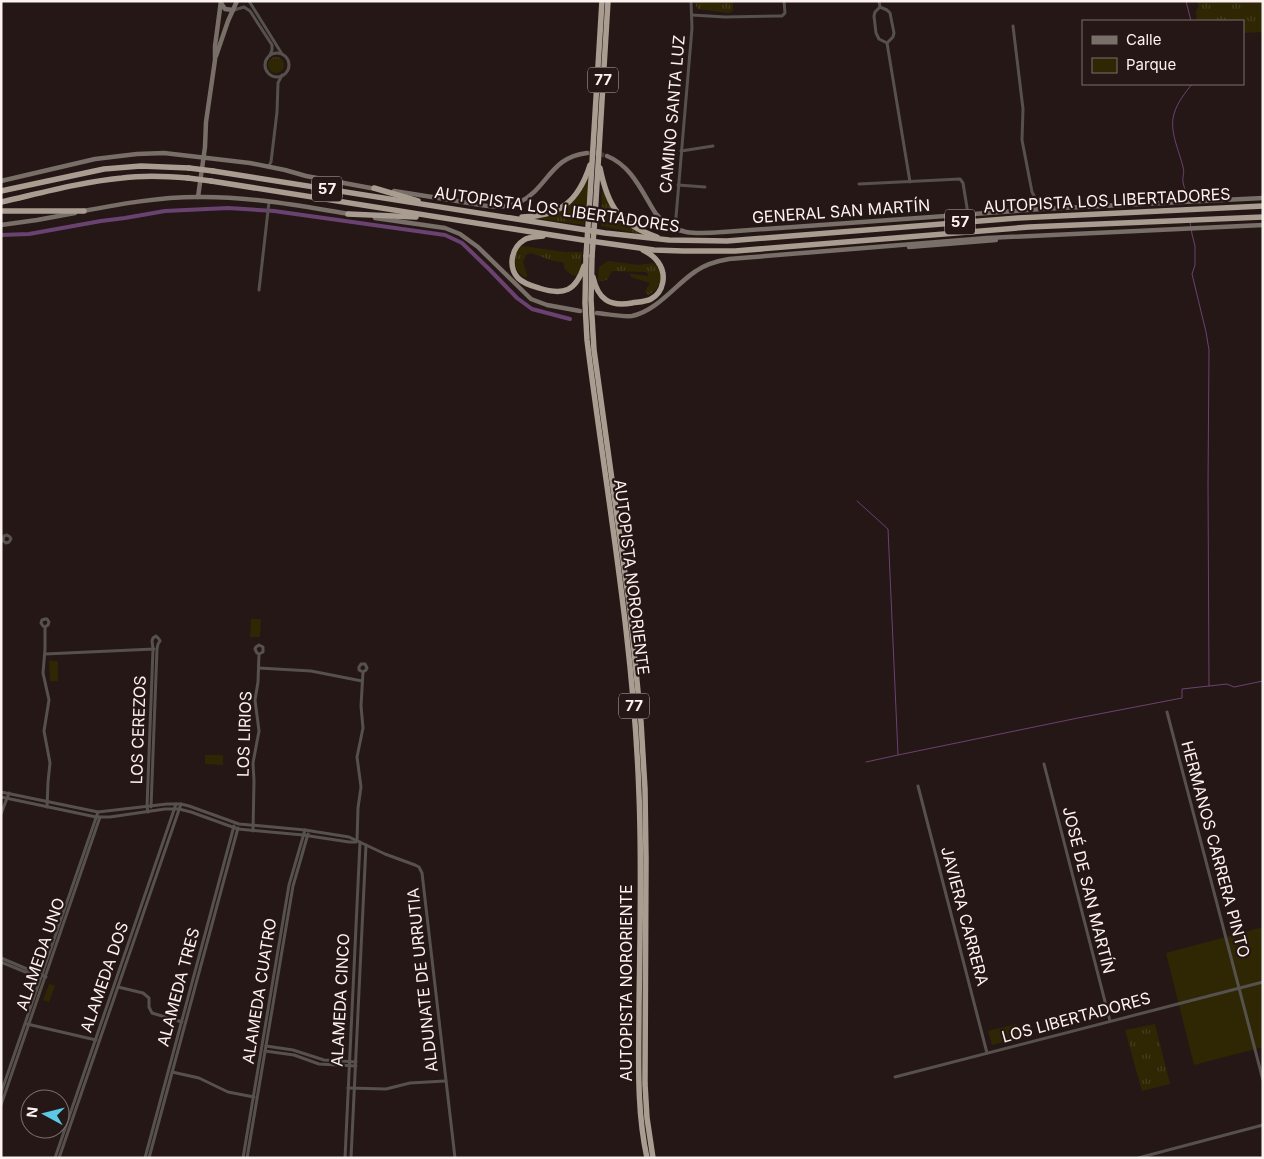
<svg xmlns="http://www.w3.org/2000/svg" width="1264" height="1159" font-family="Inter,sans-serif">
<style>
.grass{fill:url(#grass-tufts)}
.park{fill:#2f2703}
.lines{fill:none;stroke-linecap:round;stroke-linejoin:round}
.stream{stroke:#6a4271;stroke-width:1}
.canal{stroke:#6a4271;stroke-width:4}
.secondary-tunnel{stroke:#453836;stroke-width:4.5;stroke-dasharray:4.5 2;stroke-linecap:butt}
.street{stroke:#56514c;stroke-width:3}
.secondary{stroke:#786f68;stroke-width:4.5}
.highway{stroke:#a99c90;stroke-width:5.5}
.highway-bridge{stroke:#a99c90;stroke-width:5.5}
.labels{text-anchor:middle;stroke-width:4.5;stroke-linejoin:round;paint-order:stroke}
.shield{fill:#251715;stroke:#bcb0ae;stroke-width:1}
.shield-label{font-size:15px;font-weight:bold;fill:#fcf2f0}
.street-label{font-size:16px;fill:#fcf2f0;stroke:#251715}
</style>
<defs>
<pattern id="grass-tufts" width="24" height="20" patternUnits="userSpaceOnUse" patternTransform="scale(1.25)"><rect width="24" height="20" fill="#2f2703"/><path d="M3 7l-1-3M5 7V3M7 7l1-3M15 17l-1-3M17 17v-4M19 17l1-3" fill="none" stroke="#443c1c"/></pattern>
</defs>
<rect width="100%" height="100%" fill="#251715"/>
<g class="grass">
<path d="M695 1H733V10L730 13 698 9 696 6Z"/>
<path d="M1197 1H1263V32L1243 33V21H1197L1196 11 1199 6Z"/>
<circle cx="276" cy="65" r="8"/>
<path d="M585 180H589L584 225 533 218C557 214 579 207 585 180Z"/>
<path d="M602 190 603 191 609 204 617 216 646 235 601 226Z"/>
<path d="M522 246 565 252H582L581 267 578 275 575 276C567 273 565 270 563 262L553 261 531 253 526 255 523 262 527 275V277H524C513 270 512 254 522 246Z"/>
<path d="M608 261 638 265 654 263C655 264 659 269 660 270 664 280 657 291 648 295L645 291 650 283 631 277 630 276V274H633L649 276 646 272 612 271 607 280 601 281H598L599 267Z"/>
<path d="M1155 1024 1170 1084 1142 1091 1125 1030Z"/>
</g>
<g class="park">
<path d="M251 619H261L260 637H250Z"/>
<path d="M49 661H58V681H50Z"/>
<path d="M205 755H223V765L205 764Z"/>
<path d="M1263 927V1047L1194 1065 1166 953Z"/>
<path d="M49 984 55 986 49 1002 43 1000Z"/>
<path d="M1016 1024 1019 1038 992 1045 988 1031Z"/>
</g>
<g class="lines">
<g class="stream">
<path d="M1186 1 1191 21"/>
<path d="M1188 201C1187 194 1184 188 1183 182 1182 177 1185 172 1183 167 1179 150 1169 131 1174 114 1177 103 1185 93 1192 84"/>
<path d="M1190 222 1192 234 1195 246V265L1192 274 1206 332 1209 350 1208 485 1209 686"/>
<path d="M857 501 888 529 898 755 866 762"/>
<path d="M898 755 1078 718 1182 698V689L1227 684 1234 687 1263 681"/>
</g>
<path class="canal" d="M1 235 29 234 101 221 125 218 165 211 228 208 274 211 445 235 462 243 489 269 517 298 532 309 570 319"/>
<path class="secondary-tunnel" d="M587 153H596L607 156"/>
<g class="street">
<path d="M249 1 282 54"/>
<path d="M879 1 880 7"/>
<path d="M880 7 875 12 874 16 876 33 879 39 887 43"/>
<path d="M880 7 887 10 890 13 894 33 893 37 887 43"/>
<path d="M234 10 244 7 250 11 272 45V50L270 55"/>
<path d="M692 15 725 17 778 16H782L785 13 784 1"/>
<path d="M1013 26 1023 109 1022 140 1032 192 1041 209"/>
<path d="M887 43 910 182"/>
<circle cx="277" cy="65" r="12"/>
<path d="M681 151 713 146"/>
<path d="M268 167 271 162 277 112 278 83 282 75"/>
<path d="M859 184 960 179 963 183 968 214"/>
<path d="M678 185 705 187"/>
<path d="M675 229 692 28 691 1"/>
<path d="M259 290 269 202"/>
<path d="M1 539 6 543 9 542 11 539 10 537 7 535 4 536 3 539"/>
<path d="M45 627 48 625 49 622 47 619H45L42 620 41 623 43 626 45 627V649L43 673 49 700 44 731 50 763 48 782 47 807"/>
<path d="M45 654 154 649"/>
<path d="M259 668 311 671 362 681"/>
<path d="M1167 712 1263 1080"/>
<path d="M1044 764 1110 1021"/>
<path d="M918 786 987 1053"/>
<path d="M1 792 98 812 167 804H181L189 806 239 824 305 830 349 837 385 854 415 865 419 867 422 873 455 1158"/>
<path d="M1 797 96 817H110L165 809H179L191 812 238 829 303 835 349 842H356"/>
<path d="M148 812 147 807 153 649 152 641 153 638 156 636 159 639 160 641 158 644 157 649 151 807"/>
<path d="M1 814 9 793"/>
<path d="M253 831 254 781 253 763 259 731 255 700 258 682 259 654 257 653 255 649 256 647 259 645 263 647V652L259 654"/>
<path d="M357 841 358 808 361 787 357 757 363 728 361 706 363 672 366 670 367 668 365 664H361L359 667V670L363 672"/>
<path d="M1 958 46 977"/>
<path d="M1 962 40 978"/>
<path d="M118 987 143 993 149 998V1007L152 1013 182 1022"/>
<path d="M27 1024 96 1040"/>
<path d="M266 1046 293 1050 324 1060 356 1062"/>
<path d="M265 1051 294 1055 319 1064 356 1066"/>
<path d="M172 1072 199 1078 228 1092 254 1097"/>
<path d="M895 1077 1263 982"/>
<path d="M348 1088 386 1089 410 1083 445 1081"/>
<path d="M1 1093 98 812"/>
<path d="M1 1105 100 817"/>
<path d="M55 1158 176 804"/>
<path d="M59 1158 181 804"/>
<path d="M145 1158 234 826"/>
<path d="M149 1158 238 828"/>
<path d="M243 1158 289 885 305 830"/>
<path d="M247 1158 293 886 308 834"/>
<path d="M345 1158 360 842"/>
<path d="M351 1158 366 845"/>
<path d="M1138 1158 1263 1125"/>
</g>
<g class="secondary">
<path d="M221 3 225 9 233 10"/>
<path d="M216 56 228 21 237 1"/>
<path d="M607 156C632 166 642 192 656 214 674 236 697 234 723 232L1041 209 1263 198"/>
<path d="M1 181 95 159 137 154 164 153 250 163 285 170 306 176 376 189"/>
<path d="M394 191C413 194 432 197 451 200 473 203 500 212 520 202 548 188 550 157 587 153"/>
<path d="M198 197 205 147 206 122 215 60V46L221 1"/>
<path d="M83 211C121 204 159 197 197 197 248 196 300 206 350 214"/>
<path d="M375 218 445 228 460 234 478 247 531 299 547 305 580 311"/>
<path d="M1 225 37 220 75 213"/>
<path d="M909 247 996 240"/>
<path d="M597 313C608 314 621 317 632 316 657 311 676 284 696 271 706 264 717 261 729 259L987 238 1263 225"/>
</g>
<g class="highway">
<path d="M600 168C608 207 619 224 657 237"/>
<path d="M213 171 605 233 669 240 727 241 1018 218 1263 206"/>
<path d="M211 181 583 240 654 250 683 251H735L1029 227 1263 217"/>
<path d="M374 188 418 201"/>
<path d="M1 191 104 169 141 166 189 168"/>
<path d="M1 202C41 193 81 182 122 178 144 175 166 176 188 178"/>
<path d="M1 211H84"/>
<path d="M589 212 602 1"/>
<path d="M348 214 416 217"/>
<path d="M595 216 608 1"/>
<path d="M522 217C560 216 578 202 590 165"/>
<path d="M543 236C536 237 529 237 524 240 511 248 508 267 518 278 524 284 532 286 539 288 564 296 576 291 584 266"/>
<path d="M586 256 585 303 587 340C606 492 634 642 639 795 642 865 640 935 639 1006 639 1056 636 1108 647 1158"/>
<path d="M592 256 591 300 594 350 630 610 641 722 645 789 646 859 645 1084 647 1118 653 1158"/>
<path d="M593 277C598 299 609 307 632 303 638 302 645 302 651 299 664 292 667 274 658 262 654 256 649 253 643 250"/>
</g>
<g class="highway-bridge">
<path d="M189 168 213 171"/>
<path d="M188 178 211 181"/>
<path d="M586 256 589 212"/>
<path d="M592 256 595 216"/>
</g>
</g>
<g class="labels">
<g class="shield">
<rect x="588" y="67.5" width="30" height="25" rx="4"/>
<rect x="312" y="176.5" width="30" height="25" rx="4"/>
<rect x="945" y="209.5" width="30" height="25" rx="4"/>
<rect x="619" y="693.5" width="30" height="25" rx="4"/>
</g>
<g class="shield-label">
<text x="603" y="85">77</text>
<text x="327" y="194">57</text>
<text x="960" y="227">57</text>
<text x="634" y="711">77</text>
</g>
<g class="street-label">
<text transform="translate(672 114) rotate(-85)" y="6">CAMINO SANTA LUZ</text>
<text transform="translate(1107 200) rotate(-3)" y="6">AUTOPISTA LOS LIBERTADORES</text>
<text transform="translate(557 209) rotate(8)" y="6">AUTOPISTA LOS LIBERTADORES</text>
<text transform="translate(841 211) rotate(-4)" y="6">GENERAL SAN MARTÍN</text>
<text transform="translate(632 577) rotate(83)" y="6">AUTOPISTA NORORIENTE</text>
<text transform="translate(138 730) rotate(-88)" y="6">LOS CEREZOS</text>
<text transform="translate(244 734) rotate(-88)" y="6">LOS LIRIOS</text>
<text transform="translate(1216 849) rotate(75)" y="6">HERMANOS CARRERA PINTO</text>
<text transform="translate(1089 890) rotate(76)" y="6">JOSÉ DE SAN MARTÍN</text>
<text transform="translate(965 916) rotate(75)" y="6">JAVIERA CARRERA</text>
<text transform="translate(40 954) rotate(-71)" y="6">ALAMEDA UNO</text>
<text transform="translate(104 977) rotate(-71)" y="6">ALAMEDA DOS</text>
<text transform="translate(422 980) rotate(-96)" y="6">ALDUNATE DE URRUTIA</text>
<text transform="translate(626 983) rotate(-90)" y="6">AUTOPISTA NORORIENTE</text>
<text transform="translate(178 987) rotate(-75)" y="6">ALAMEDA TRES</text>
<text transform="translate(259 991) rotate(-81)" y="6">ALAMEDA CUATRO</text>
<text transform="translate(340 1000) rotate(-87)" y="6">ALAMEDA CINCO</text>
<text transform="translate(1076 1017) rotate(-15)" y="6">LOS LIBERTADORES</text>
</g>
</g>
<rect width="1264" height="1159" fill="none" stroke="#fcf2f0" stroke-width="5"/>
<rect x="1082" y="20" width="162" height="65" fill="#251715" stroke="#7b6f6d"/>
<rect x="1092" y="36" width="25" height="8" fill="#786f68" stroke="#7b6f6d"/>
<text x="1126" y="45" font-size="15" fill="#fcf2f0">Calle</text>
<rect x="1092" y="58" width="25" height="15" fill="#2f2703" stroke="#7b6f6d"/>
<text x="1126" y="70" font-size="15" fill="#fcf2f0">Parque</text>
<g transform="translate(45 1114) rotate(277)"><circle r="24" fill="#251715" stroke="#7b6f6d"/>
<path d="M0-4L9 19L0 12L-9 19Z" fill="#5bc8e6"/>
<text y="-8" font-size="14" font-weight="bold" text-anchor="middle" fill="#fcf2f0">N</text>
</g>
</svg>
